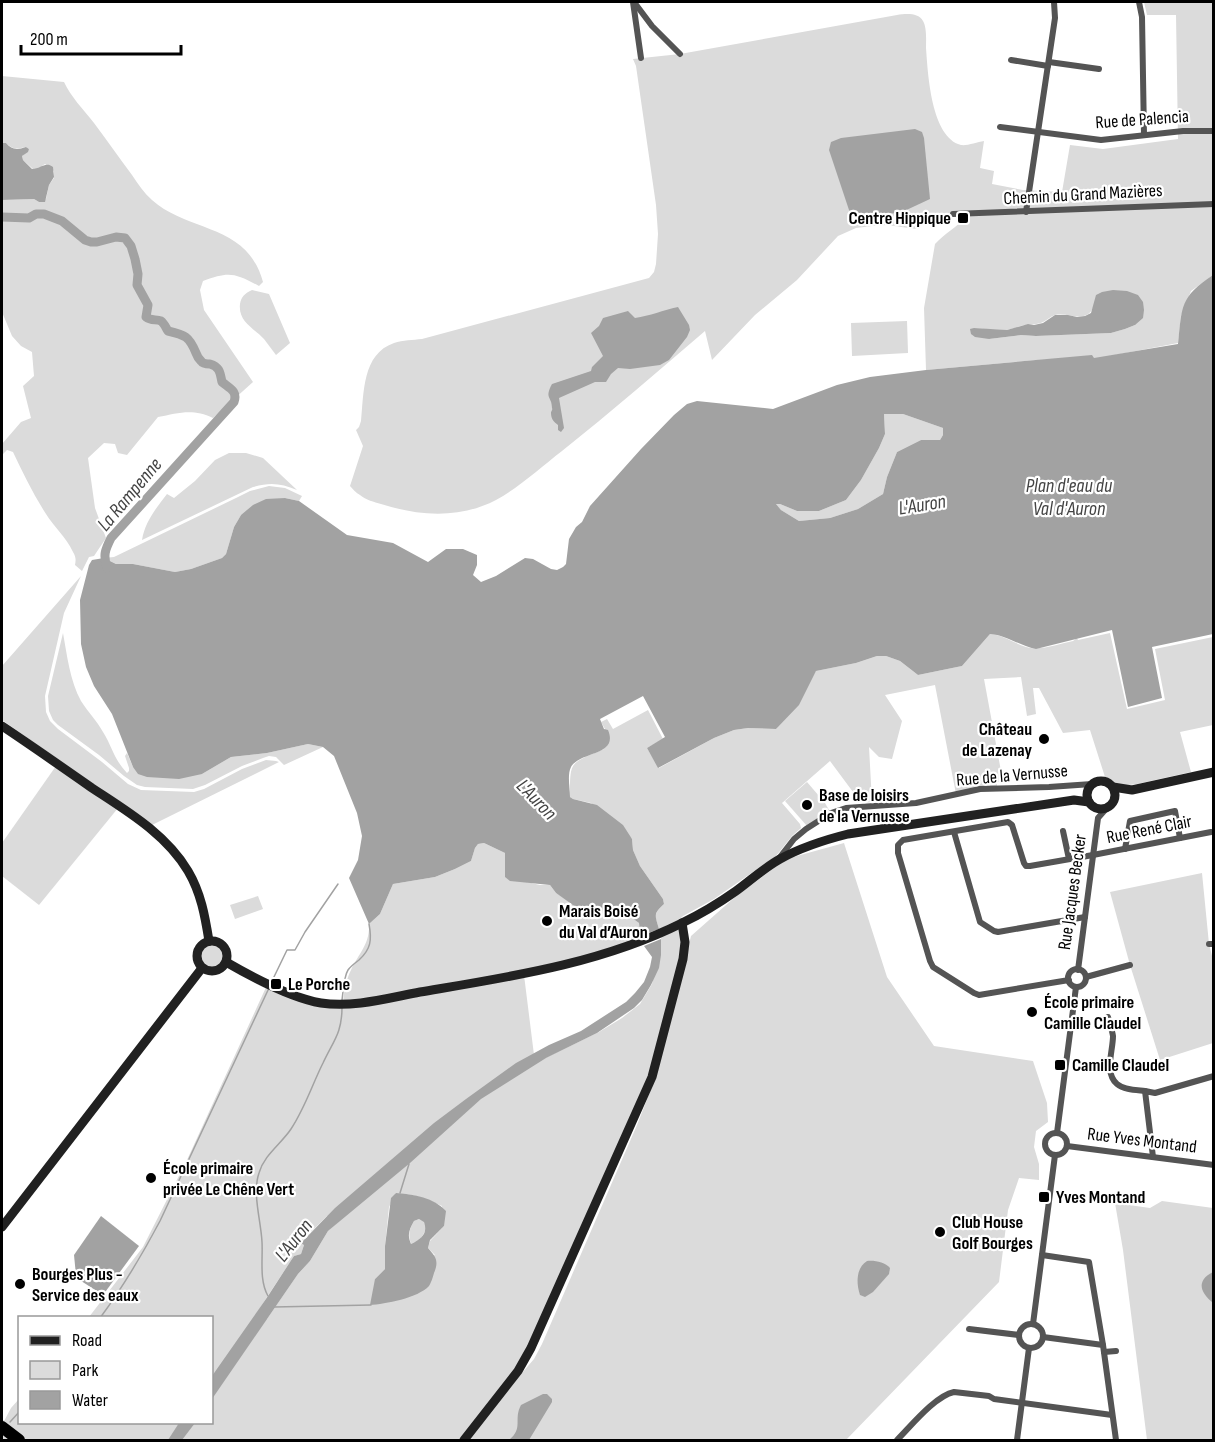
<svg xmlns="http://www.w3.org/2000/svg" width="1215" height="1442" font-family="'Sofia Sans Condensed',sans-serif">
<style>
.green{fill:#dbdbdb;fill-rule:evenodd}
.water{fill:#a2a2a2;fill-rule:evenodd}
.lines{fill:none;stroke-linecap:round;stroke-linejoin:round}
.stream{stroke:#a2a2a2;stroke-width:1.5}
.river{stroke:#a2a2a2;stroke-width:9}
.highway-casing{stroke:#dbdbdb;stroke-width:14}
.street{stroke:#545454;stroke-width:6}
.secondary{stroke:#212121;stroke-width:9}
.highway{stroke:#000;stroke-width:12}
.poi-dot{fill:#000;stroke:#fff;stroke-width:2}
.labels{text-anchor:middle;stroke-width:4.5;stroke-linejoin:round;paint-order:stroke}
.street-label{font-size:18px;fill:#000;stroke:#fff}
.poi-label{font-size:18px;font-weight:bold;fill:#000;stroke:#fff;text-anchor:start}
.water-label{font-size:20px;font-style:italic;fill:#434343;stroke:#fff}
</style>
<rect width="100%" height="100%" fill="#fff"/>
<g class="green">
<path d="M1144 2H1213V275L1191 291 1181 316 1178 343 1094 359 1036 360 926 370 924 308 935 244C945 233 956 228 966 217 948 213 930 216 916 229L887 225 872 226 856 228 838 236 797 280 755 315 712 360 705 331C658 371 611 412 562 451 541 467 520 487 496 500 460 519 418 516 381 504 374 502 366 500 360 495 356 493 353 489 350 486L363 446 356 430 359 427 361 421C364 393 362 354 394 343 403 340 413 340 422 339L649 278 654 272 656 264 658 234 656 205 636 66 633 59 680 54 897 15C905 14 918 12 923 21 927 28 926 40 926 48 928 74 931 137 961 145 967 146 977 142 984 141L980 168 994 171 992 184 1023 190 1062 192 1070 145 1103 149 1178 139 1176 15H1147ZM1093 308 1135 325 1125 329 1111 333 1036 336 1021 335 989 339 974 328C985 329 996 330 1007 330 1013 329 1019 326 1025 325 1031 324 1037 325 1043 322 1047 320 1051 316 1055 315 1069 312 1085 324 1093 308Z"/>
<path d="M2 76 64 82C71 97 83 109 94 123 107 140 119 158 132 175 138 184 144 193 152 200 189 233 247 223 263 282L259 286C235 273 229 271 203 281L200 290 204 310 253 382 213 418C193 408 178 413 158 417L127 455 118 453 115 444 104 443 88 458 95 508 106 538 94 556 89 557 82 571 75 565C76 560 76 557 73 552 66 537 54 527 46 514 33 494 23 473 13 452L7 450 2 455V444L21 422 31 418 23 386 34 376 32 352 21 346 12 336 2 312V200L34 199 39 202 46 199 49 185 54 178V171L45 164 37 169H33L23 160 22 156 29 149 26 147C17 149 13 150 6 143H2Z"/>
<path d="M252 290 269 294 290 343 276 355C272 350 268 344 264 339 254 328 238 322 240 304 241 297 245 293 252 290Z"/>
<path d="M907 321 908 353 852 356 851 323Z"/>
<path d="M884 414H903L943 428V435L940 440H921L897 452 887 477 883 494 858 509 830 518 799 521 781 510 775 503 780 504 797 511H819L846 500 861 480 879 448 885 434Z"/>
<path d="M229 453H246L263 458 297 490C281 483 270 482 253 487L142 540C145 522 156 508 167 494L174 498 195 481 215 460Z"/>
<path d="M269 486 285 488 302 496 299 501 285 498 241 515 234 527 226 554 222 558 191 569 175 572 133 564H116L104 558 114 557 236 498 250 491Z"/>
<path d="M81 576 64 613 45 696 46 712 50 721 58 729 102 762 128 784 141 790 194 792 204 789 242 769 266 760 276 761 279 762 152 825 2 720V666Z"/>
<path d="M63 633C67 655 70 681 81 701 88 712 97 721 103 732 113 748 113 758 127 773L129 771V768L125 756 127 753 133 767 202 774 231 757 267 753 308 744 323 747 284 765 276 757 269 756 263 758 242 766 205 785 193 789 145 787 137 785 124 776 99 755 58 725 53 720 49 711 48 696Z"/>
<path d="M1110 633 1127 709 1165 700 1155 649 1213 637V725L1180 732 1191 772 1137 784 1122 786 1117 785 1105 777 1090 730 1063 733 1039 688H1033L1036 714 1027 716 1021 677 984 679 1003 782H997V789L956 794 935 685 885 695 902 721 892 759 879 757 869 747 872 802 863 803C863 797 861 789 853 792L830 761 782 803 800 824 801 828 792 836 776 856 714 899 683 916 680 919 659 929C655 916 653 914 664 904L663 899 640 866 633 850 632 839 591 803 573 799 570 797C570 759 570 764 604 749L605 729 601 722 607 719 613 729 648 710 663 739 647 748 659 768 714 738 734 730 748 728 776 729 816 671 856 663 877 656H886L900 661 918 675 962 666 990 634C1003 635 1014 643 1026 647 1040 651 1059 644 1073 641L1077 638 1078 640Z"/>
<path d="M56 766 118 808 39 905 2 876V843Z"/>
<path d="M807 782 825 803 829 810 807 826 785 801Z"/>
<path d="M484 843 505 853V877L540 885H550L556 893 588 913 603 911 623 918H632L639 923 640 934 643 935 642 941 524 975 535 1063 599 1032 622 1018 640 1004 652 984 658 958 662 933 682 923 685 942 652 1077 522 1373 534 1359 542 1344 637 1125 657 1074 691 936 734 898 786 859 844 843 887 977 934 1046 1033 1061 1047 1103 1048 1122 1036 1131 1034 1147 1039 1164V1180L1019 1178 1008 1210 999 1282 846 1440H2V1425L11 1408 19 1399 20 1422H212V1318L89 1317 143 1247 187 1160 268 983 302 998 343 1003C344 992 346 980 351 970 359 953 370 944 369 924L380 914 393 884 435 877 455 869 471 861 475 848 478 844ZM396 1193C414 1194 425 1198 442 1206L444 1226 430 1241 428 1248 435 1255 375 1279 385 1269V1246L389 1207ZM327 1216H345L328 1231 310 1261 298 1274 267 1319 254 1317 290 1262 294 1256 301 1254 304 1245 303 1240Z"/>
<path d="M1202 873 1209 944 1213 960V1043L1160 1060 1130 965 1110 892Z"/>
<path d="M258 896 263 909 235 919 230 905Z"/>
<circle cx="211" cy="956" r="12"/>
<path d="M1162 1201 1213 1208V1440H1147L1123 1250 1115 1203 1150 1208Z"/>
<path d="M419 1219 424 1221 426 1228C423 1237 420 1240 411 1244 408 1234 409 1230 414 1221Z"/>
</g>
<g class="water">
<path d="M915 129 922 132 924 138 930 199 900 213 856 215 852 214 849 210 829 150 831 142 841 138Z"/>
<path d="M2 143H6C12 150 17 150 26 147L29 149 28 152 22 156 23 160 32 169C41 169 45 161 53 167L54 177 49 185 45 202H39L34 199 2 200Z"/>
<path d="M1213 275V634L1152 647 1162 698 1128 707 1112 630 1036 649C1020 646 1006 635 990 634L962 666 918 675 900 661 886 656H877L856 663 816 671 799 705 776 729 748 728 734 730 714 738 658 768 647 748 665 737 643 696 600 719 604 729 608 730C619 756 580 751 571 767 567 775 570 788 570 797L573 799 597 805 623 825 632 839 633 850 640 866 663 899 664 904C653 914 655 915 659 929L643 935 640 934 639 923 632 918H623L603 911 588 913 580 910 556 893 550 885 510 881 505 877V853L484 843 478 844 475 848 471 861 455 869 435 877 393 884 380 914 369 924 349 878 358 860 362 836 357 813 334 756 323 747 308 744 267 753 231 757 202 774 179 779 147 777 138 774 133 767 112 714 94 686 86 667 81 644 80 600 89 565 92 560 104 558 116 564H133L175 572 191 569 222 558 226 554 234 527 241 515 253 505 266 499 285 498 299 501 347 535 393 543 428 562 446 549H463L477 555V565L473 575 481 582 496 576 525 558 533 559 551 569 557 570 563 567 566 564 569 539 576 527 582 522 590 506 641 449 674 415 687 404 697 401 773 409 837 385 870 377 926 370 1092 355 1094 358 1178 344C1182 306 1180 297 1213 275ZM884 414H903L943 428V435L940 440H921L897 452 887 477 883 494 858 509 830 518 799 521 781 510 776 504H780L797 511H819L846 500 861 480 879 448 885 434Z"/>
<path d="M1113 290 1127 291 1138 295 1143 302 1144 310 1143 318 1135 325 1125 329 1111 333 1036 336 1021 335 989 339 975 337 971 334 970 329 974 328 1007 330 1028 324 1034 325 1043 323 1055 315H1068L1077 317 1085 316 1091 313 1096 295 1102 292Z"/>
<path d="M678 307 689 325 690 330 687 337 669 360 660 365 630 369 618 368 611 374 606 382H595L559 398 564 428 561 432 558 430V425C554 422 551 419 551 413 551 411 553 410 552 408 552 396 544 399 552 384L591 371 592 367 603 356 591 333 599 326 603 318 628 311 635 318C650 316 663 310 678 307Z"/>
<path d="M661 939V955L659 968 651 985 642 1000 634 1008 597 1033 546 1058 481 1099 410 1163 328 1231 310 1261 298 1274 212 1399V1376L268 1296 290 1262 294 1256 301 1254 304 1245 301 1243 335 1208 434 1123 466 1099 516 1063 549 1045 581 1031 626 1002 635 993 644 982 650 967 652 957 644 946Z"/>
<path d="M396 1193C414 1194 434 1198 446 1211L444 1226 430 1240 428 1248C436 1257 439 1261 434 1273 433 1277 431 1283 429 1286 418 1298 385 1304 370 1305L375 1279 385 1269V1246L391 1198ZM419 1219 424 1222C428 1233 422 1239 411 1244 407 1235 409 1230 414 1221Z"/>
<path d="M101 1216 139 1246 103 1295 78 1279 76 1275 74 1255Z"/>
<path d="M867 1261C874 1260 885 1262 890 1268L889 1274 873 1292 865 1297 860 1295C856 1283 856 1268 867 1261Z"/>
<path d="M1213 1272H1214L1213 1303C1201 1293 1195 1281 1213 1272Z"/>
<path d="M543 1394H547L552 1399V1402L529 1440H509C524 1428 513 1420 521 1405Z"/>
<path d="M179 1423H195L182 1440H168Z"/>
</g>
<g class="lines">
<g class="stream">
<path d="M272 981 287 950H295L305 932 338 884"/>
<path d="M342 1000C343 993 344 976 348 970 350 967 355 963 359 960 371 949 372 940 369 924"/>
<path d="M400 1193 409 1164"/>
<path d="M268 1296C259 1280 263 1259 262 1242 261 1221 252 1193 259 1173 264 1155 281 1144 291 1129 305 1108 312 1085 323 1063 333 1041 342 1034 342 1007"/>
<path d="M274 1307 371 1305"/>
<path d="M100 1318C123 1287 142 1255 160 1221L269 988"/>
<path d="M10 1422 20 1411"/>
</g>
<path class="river" d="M2 217 29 218 36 214H44L62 221 85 240 91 242H97L116 237 125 238 131 246 135 259 138 274 137 285 148 305 146 317C151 321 156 319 161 321 164 323 166 328 168 331 185 335 189 336 196 353 197 356 199 359 201 361 203 364 207 364 210 364 220 367 220 373 222 382 229 388 238 391 234 402L111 538C105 550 103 555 107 568"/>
<g class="highway-casing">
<path id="highway" d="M2 1427 19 1440"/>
</g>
<g class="street">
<path d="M633 2 641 58"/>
<path d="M634 2 652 26 680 54"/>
<path d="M1139 2 1142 17 1144 135"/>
<path d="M1011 60 1048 66"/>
<path d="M1049 62 1099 69"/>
<path d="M1000 127 1101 140 1183 131H1214"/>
<path d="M1026 212 1055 18 1054 2"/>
<path d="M953 214 1214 204"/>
<path d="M1063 831 1069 859"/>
<path d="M954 832 980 922 994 931 998 932 1085 917"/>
<path d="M1125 849 1130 821 1175 811 1180 838"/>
<path d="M780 857 794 839 806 829 831 813 846 808 916 803 980 789 1049 787 1092 784"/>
<path d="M1209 944H1214"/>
<circle cx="1077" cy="978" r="9"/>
<path d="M1078 970 1098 818 1105 810"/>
<path d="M1086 977 1130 965"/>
<path d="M1069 980 979 995 974 993 933 967 930 961 898 853V845L903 840 1008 822 1012 825 1024 863 1026 866H1030L1093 855 1211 832"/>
<path d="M1108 1017C1110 1024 1112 1030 1113 1036 1113 1051 1104 1073 1117 1084 1124 1090 1136 1090 1145 1091"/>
<path d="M1057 1133 1076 987"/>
<circle cx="1056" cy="1144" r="11"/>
<path d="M1067 1146 1214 1165"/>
<path d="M1153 1157 1145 1091 1155 1093 1214 1076"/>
<path d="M1042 1255 1089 1262 1103 1345"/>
<path d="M1033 1324 1055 1155"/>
<circle cx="1031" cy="1336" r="12"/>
<path d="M969 1329 1019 1335"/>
<path d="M1043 1337 1103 1345 1116 1440"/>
<path d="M1104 1352 1116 1351"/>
<path d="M897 1440C911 1426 935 1396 954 1392L989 1396 994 1399 1112 1415"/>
<path d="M1017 1440 1029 1348"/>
</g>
<g class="secondary">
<path d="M2 726C32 746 62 767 92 788 127 811 166 834 188 871 201 893 205 916 209 941"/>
<circle cx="1101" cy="795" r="14"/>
<path d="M1113 787 1132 790 1214 772"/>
<circle cx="212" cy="956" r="15"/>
<path d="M226 962C252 977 292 998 321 1003 353 1008 388 998 420 992 509 977 600 964 682 923 701 914 719 903 736 891 751 880 764 868 780 859 802 847 824 840 848 834L1074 800 1089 802"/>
<path d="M2 1227 202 968"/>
<path d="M464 1440 518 1371 531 1348 652 1077 683 959 685 942 682 923"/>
</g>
<use href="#highway" class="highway"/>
</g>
<g class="poi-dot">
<rect x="957" y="212" width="12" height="12" rx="3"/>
<circle cx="1044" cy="739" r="6"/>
<circle cx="807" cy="805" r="6"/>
<circle cx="547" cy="921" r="6"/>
<rect x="270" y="978" width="12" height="12" rx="3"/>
<circle cx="1032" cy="1012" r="6"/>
<rect x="1054" y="1059" width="12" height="12" rx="3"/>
<circle cx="151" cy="1178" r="6"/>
<rect x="1038" y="1191" width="12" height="12" rx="3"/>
<circle cx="940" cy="1232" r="6"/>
<circle cx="20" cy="1284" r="6"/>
</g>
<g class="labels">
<g class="street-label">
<text transform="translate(1142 119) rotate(-4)" y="6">Rue de Palencia</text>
<text transform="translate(1083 194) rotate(-3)" y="6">Chemin du Grand Mazières</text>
<text transform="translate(1012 775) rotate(-5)" y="6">Rue de la Vernusse</text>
<text transform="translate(1149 829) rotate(-11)" y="6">Rue René Clair</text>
<text transform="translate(1072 892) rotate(-82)" y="6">Rue Jacques Becker</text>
<text transform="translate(1142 1140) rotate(7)" y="6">Rue Yves Montand</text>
</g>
<g class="poi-label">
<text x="951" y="224" text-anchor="end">Centre Hippique</text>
<text x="1032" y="735" text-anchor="end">Château<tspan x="1032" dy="21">de Lazenay</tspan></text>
<text x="819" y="801">Base de loisirs<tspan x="819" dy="21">de la Vernusse</tspan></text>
<text x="559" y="917">Marais Boisé<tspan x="559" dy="21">du Val d’Auron</tspan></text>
<text x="288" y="990">Le Porche</text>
<text x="1044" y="1008">École primaire<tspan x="1044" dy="21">Camille Claudel</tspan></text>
<text x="1072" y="1071">Camille Claudel</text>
<text x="163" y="1174">École primaire<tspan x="163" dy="21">privée Le Chêne Vert</tspan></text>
<text x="1056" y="1203">Yves Montand</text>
<text x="952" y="1228">Club House<tspan x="952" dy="21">Golf Bourges</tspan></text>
<text x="32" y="1280">Bourges Plus -<tspan x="32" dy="21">Service des eaux</tspan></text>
</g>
<g class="water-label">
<text x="1069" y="492">Plan d'eau du<tspan x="1069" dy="23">Val d'Auron</tspan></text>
<text transform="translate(129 494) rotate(-50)" y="7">La Rampenne</text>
<text transform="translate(922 504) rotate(-9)" y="7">L'Auron</text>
<text transform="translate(537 799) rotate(46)" y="7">L'Auron</text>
<text transform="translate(293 1240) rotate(-52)" y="7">L'Auron</text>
</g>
</g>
<rect width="1215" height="1442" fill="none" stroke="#000000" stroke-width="6"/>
<rect x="18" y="1316" width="195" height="108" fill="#ffffff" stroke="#999999" stroke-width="1.5"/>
<rect x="30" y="1336" width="30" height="9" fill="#212121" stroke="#999999" stroke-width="1.5"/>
<text x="72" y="1346" font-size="18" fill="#000000">Road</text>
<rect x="30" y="1361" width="30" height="18" fill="#dbdbdb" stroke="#999999" stroke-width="1.5"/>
<text x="72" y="1376" font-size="18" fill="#000000">Park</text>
<rect x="30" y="1391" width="30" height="18" fill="#a2a2a2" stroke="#999999" stroke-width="1.5"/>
<text x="72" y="1406" font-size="18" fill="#000000">Water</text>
<path d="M21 45v9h160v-9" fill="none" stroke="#000000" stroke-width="3"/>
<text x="30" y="45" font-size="18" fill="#000000" stroke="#ffffff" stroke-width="4.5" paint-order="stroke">200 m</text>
</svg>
